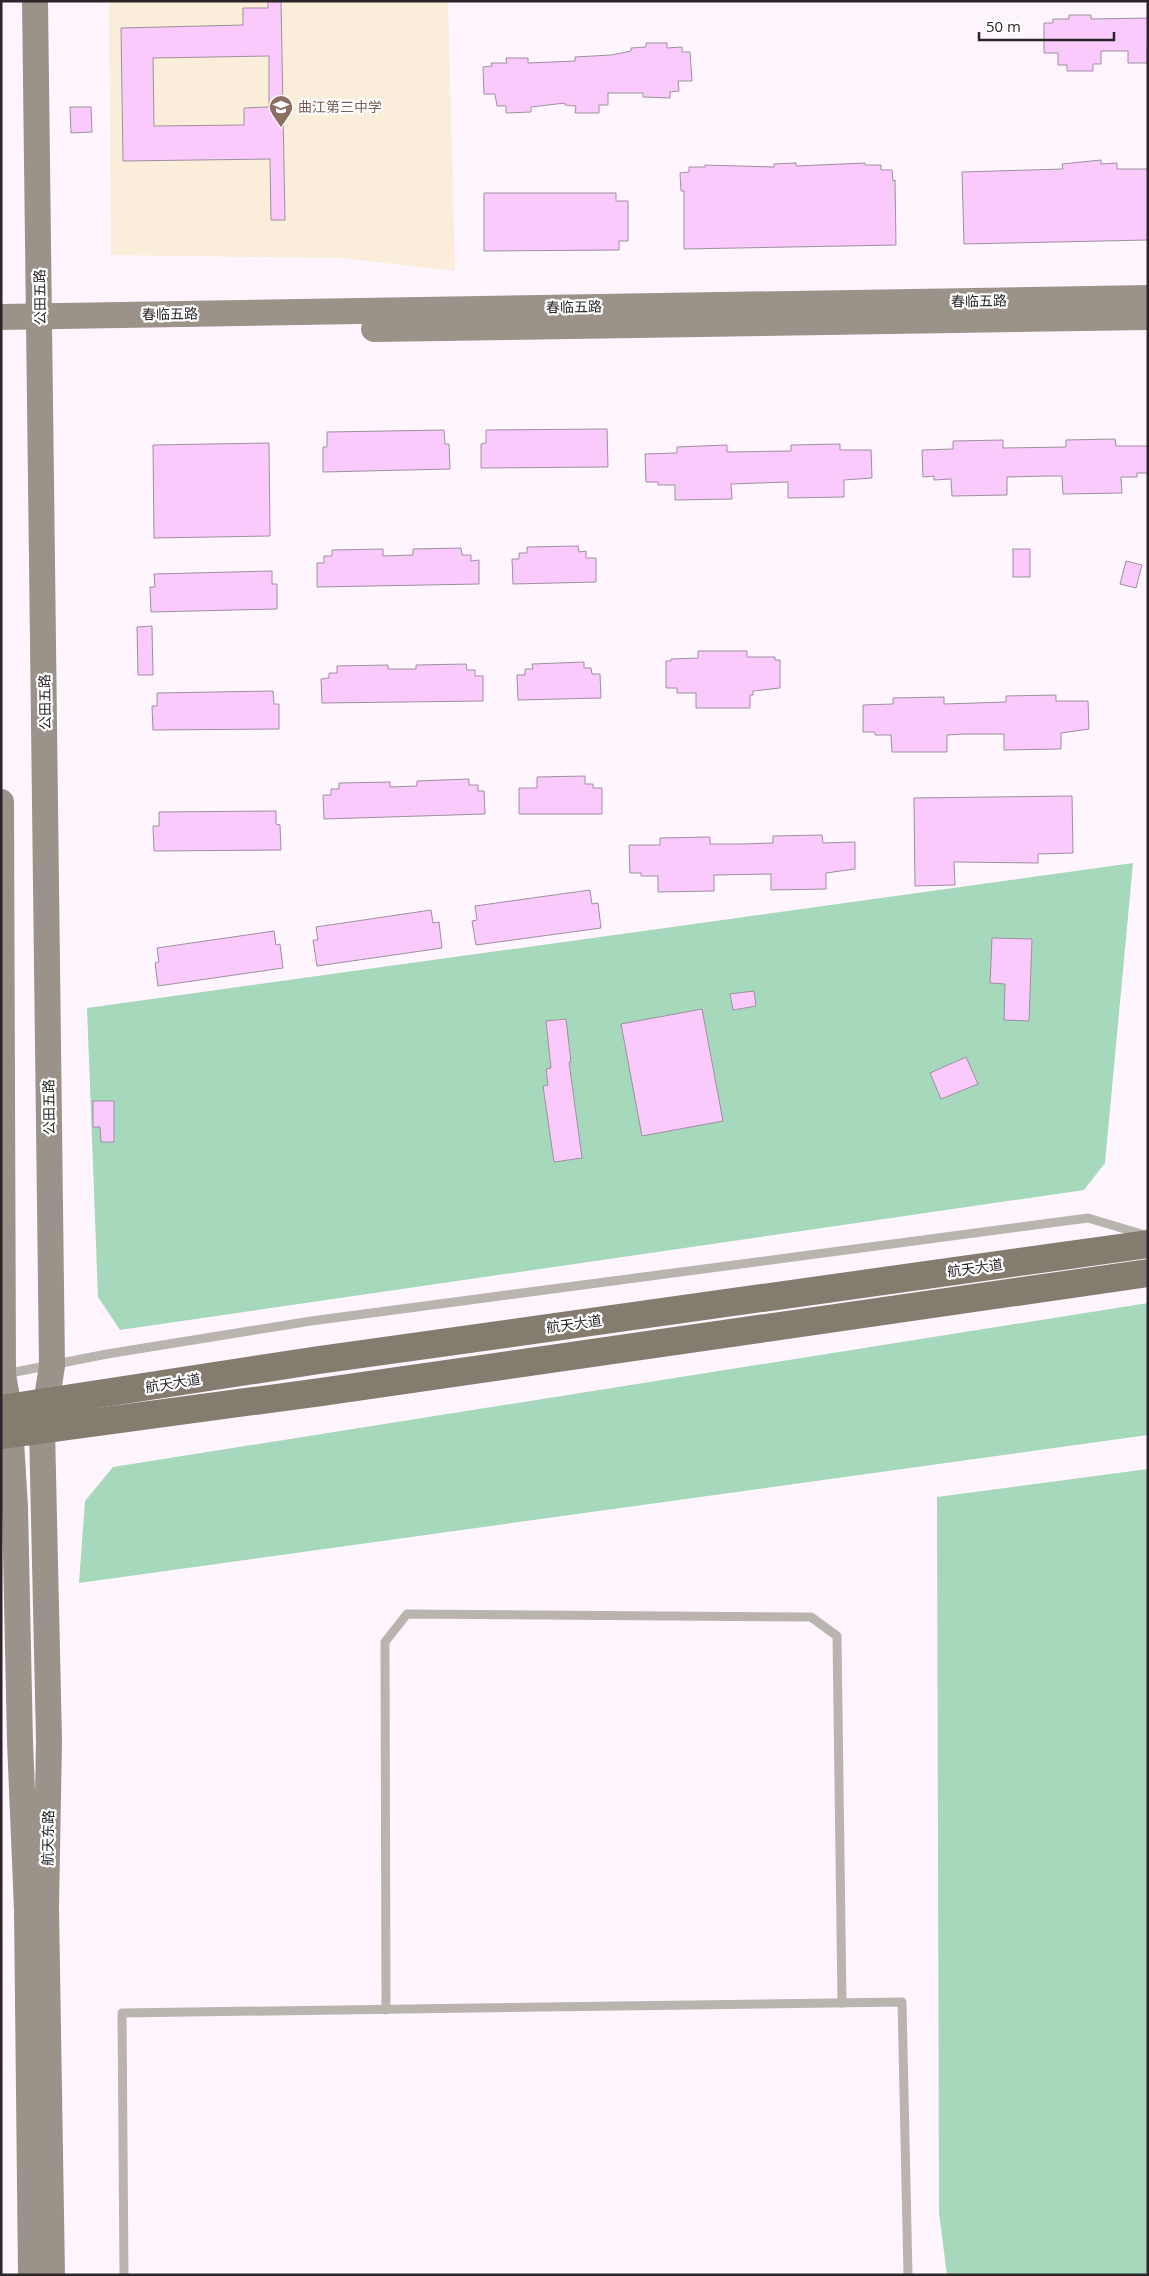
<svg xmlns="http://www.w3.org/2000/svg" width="1149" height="2276" font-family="'Open Sans','Noto Sans SC',sans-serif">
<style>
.education{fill:#faedd9}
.green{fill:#a6d8bc}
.building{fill:#facafc;stroke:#9e909e;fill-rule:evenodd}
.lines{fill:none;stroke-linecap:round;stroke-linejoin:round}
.lane{stroke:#bab4ae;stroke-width:9}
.secondary{stroke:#9b9389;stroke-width:26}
.primary{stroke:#857c70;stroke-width:28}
.labels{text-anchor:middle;stroke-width:4.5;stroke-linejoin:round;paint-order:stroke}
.education-label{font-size:14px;fill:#785e54;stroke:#fff;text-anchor:start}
.street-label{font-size:14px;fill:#2b252a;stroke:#fff}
</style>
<rect width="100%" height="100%" fill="#fff5fe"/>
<path class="education" d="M109 1H448L455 271 341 258 111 255Z"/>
<g class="green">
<path d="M1133 863 1105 1163 1084 1190 120 1330 98 1297 87 1008Z"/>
<path d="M1148 1303V1435L79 1583 85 1501 113 1467Z"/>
<path d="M1148 1469V2275H947L939 2213 937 1497Z"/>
</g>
<g class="building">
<path d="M268 1H281L285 220H271L270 159 123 161 121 28 243 25V8H268ZM269 56V107L244 108V125L154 126 153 58Z"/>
<path d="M1069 15H1091V19L1148 18 1147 63H1128V51H1101V64H1093V71H1067V65H1058V53H1044V23H1053V19H1069Z"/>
<path d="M646 43H667V48L682 47V52H690L692 81H678L679 91 670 92V98L643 97V93H608V105H599V113H575L576 106 565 105V103L531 107V112L506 113V106H497L495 94H484L483 67 492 66 491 63H507L506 58H528V63L575 61V57L611 55 631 51V48L646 47Z"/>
<path d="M70 107H91L92 132 71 133Z"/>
<path d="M1101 160V164L1117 163V169H1148V240L964 244 962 172 1063 169 1062 164Z"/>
<path d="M796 163V166L865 163V165H881V170H892L893 181 895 180 896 245 684 249V191H681L680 173 689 172V167H705V165L774 167V164Z"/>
<path d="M484 193H616V201H628V241H619V250L484 251Z"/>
<path d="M607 429 608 467 481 468V444L486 443V430Z"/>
<path d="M444 430 445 444H449L450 469 323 472V447H327V432Z"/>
<path d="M1115 439 1116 446H1148V473H1137V477H1121L1122 493 1063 494 1062 476H1047L1007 477V495L952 496 951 479 934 480V476L923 477 922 450 953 449V441L1003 440V448L1066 447V440Z"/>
<path d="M269 443 270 536 154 538 153 445Z"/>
<path d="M840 444V450H871L872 478 844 480V497L788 498V482L731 484 732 499 675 500V485H658V482H646L645 454 677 453V447L727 445V452L791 451V445Z"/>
<path d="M578 546 579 552 586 551V558H596V582L513 584 512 559H519V553H527V547Z"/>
<path d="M461 548 462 555H471V561L479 560V584L317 587V563H324V556H332V550L383 549V556L413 555V549Z"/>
<rect x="1013" y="549" width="17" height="28"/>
<path d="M1126 561 1142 565 1136 588 1120 584Z"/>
<path d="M272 571V584H277V609L151 612 150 587H155L154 574Z"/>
<path d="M152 626 153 675H138L137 627Z"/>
<path d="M698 651H747V657H775V660H780V688L753 691V695H750V708H696V693H677V688H666V661H671V659L698 658Z"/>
<path d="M584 662V668H591L592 674H600L601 698 518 700 517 675H525V669H533L532 664Z"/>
<path d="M466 664 467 670H475V676H483V701L322 703 321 679 329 678V673H337V666L388 665V669H416V665Z"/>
<path d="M273 691 274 704H279V729L153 730 152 706H157V693Z"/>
<path d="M1056 695V701H1088L1089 729 1061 733V749L1004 750V734H964L947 735V752H892L891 735H875V732H863V705L893 704V698L944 697V704L1006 702V696Z"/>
<path d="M585 776V784H593V788H602V814H519V788H537V777Z"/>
<path d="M469 779V785H478V791H484L485 814 324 819 323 795H331V789H339V783L390 782V787L417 786V781Z"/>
<path d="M1072 796 1073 853 1038 854V863L954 862 955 885 915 886 914 798Z"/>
<path d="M276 811V824L280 825 281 850 154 851 153 826H159V812Z"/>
<path d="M822 835 823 843 855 842V869L826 873V889L771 890V874L714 875V891L658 892V876H641V873H630L629 845H660V838L710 837V844H742L773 843V836Z"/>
<path d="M590 890 592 904 598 903 601 928 476 945 472 921 477 920 475 906Z"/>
<path d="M431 910 433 923 439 922 442 948 317 966 313 940H318L316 927Z"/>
<path d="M274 931 276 945 280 944 283 968 158 986 155 963 159 962 157 948Z"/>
<path d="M992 938 1032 939 1029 1021 1004 1020 1005 984 990 983Z"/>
<path d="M754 991 756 1006 733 1010 730 994Z"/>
<path d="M702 1009 723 1121 642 1136 621 1024Z"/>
<path d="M566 1019 571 1062H569L582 1158 554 1162 543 1086 548 1085 546 1069 551 1068 546 1021Z"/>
<path d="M966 1057 978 1084 941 1099 930 1073Z"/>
<path d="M93 1101H114V1142H101L100 1127H93Z"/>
</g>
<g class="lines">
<g class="lane">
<path d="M5 1374 107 1354 311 1321 1088 1218 1145 1235"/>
<path d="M386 2010 385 1642 407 1614 811 1617 837 1636 842 2003"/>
<path d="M124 2275 122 2013 902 2002 908 2275"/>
</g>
<g class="secondary">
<path d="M35 1 52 1366 42 1429 49 1740 46 1908 52 2275"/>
<path d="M1 317 1148 298"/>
<path d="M374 329 1148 317"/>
<path d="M1 802 3 1375 9 1408 15 1507 20 1742 27 1910 31 2275"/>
</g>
<g class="primary">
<path d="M1 1409 319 1360 1148 1244"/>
<path d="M1 1435 321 1392 1148 1273"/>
</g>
</g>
<defs>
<g id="school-pin" transform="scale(1.25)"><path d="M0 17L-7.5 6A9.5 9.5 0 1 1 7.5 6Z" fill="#8d6e63" stroke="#fff"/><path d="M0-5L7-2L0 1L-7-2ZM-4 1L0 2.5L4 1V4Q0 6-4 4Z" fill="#fff"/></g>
</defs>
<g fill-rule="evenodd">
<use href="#school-pin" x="281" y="107"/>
</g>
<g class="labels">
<g class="education-label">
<text x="298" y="112">曲江第三中学</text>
</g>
<g class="street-label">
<text transform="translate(40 297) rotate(-91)" y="5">公田五路</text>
<text transform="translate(979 301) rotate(-1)" y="5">春临五路</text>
<text transform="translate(574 307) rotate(-1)" y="5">春临五路</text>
<text transform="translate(170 314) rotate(-1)" y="5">春临五路</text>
<text transform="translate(45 702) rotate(-91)" y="5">公田五路</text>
<text transform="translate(49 1107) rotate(-91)" y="5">公田五路</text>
<text transform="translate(975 1268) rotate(-8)" y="5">航天大道</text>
<text transform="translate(574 1324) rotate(-8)" y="5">航天大道</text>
<text transform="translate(173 1383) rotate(-9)" y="5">航天大道</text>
<text transform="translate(48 1838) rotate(-89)" y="5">航天东路</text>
</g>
</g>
<rect width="1149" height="2276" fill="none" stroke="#2b252a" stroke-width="5"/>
<path d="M979 32v8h135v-8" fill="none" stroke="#2b252a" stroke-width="2.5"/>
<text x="986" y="32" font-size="15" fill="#2b252a" stroke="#ffffff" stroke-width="4" paint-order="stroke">50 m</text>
</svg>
